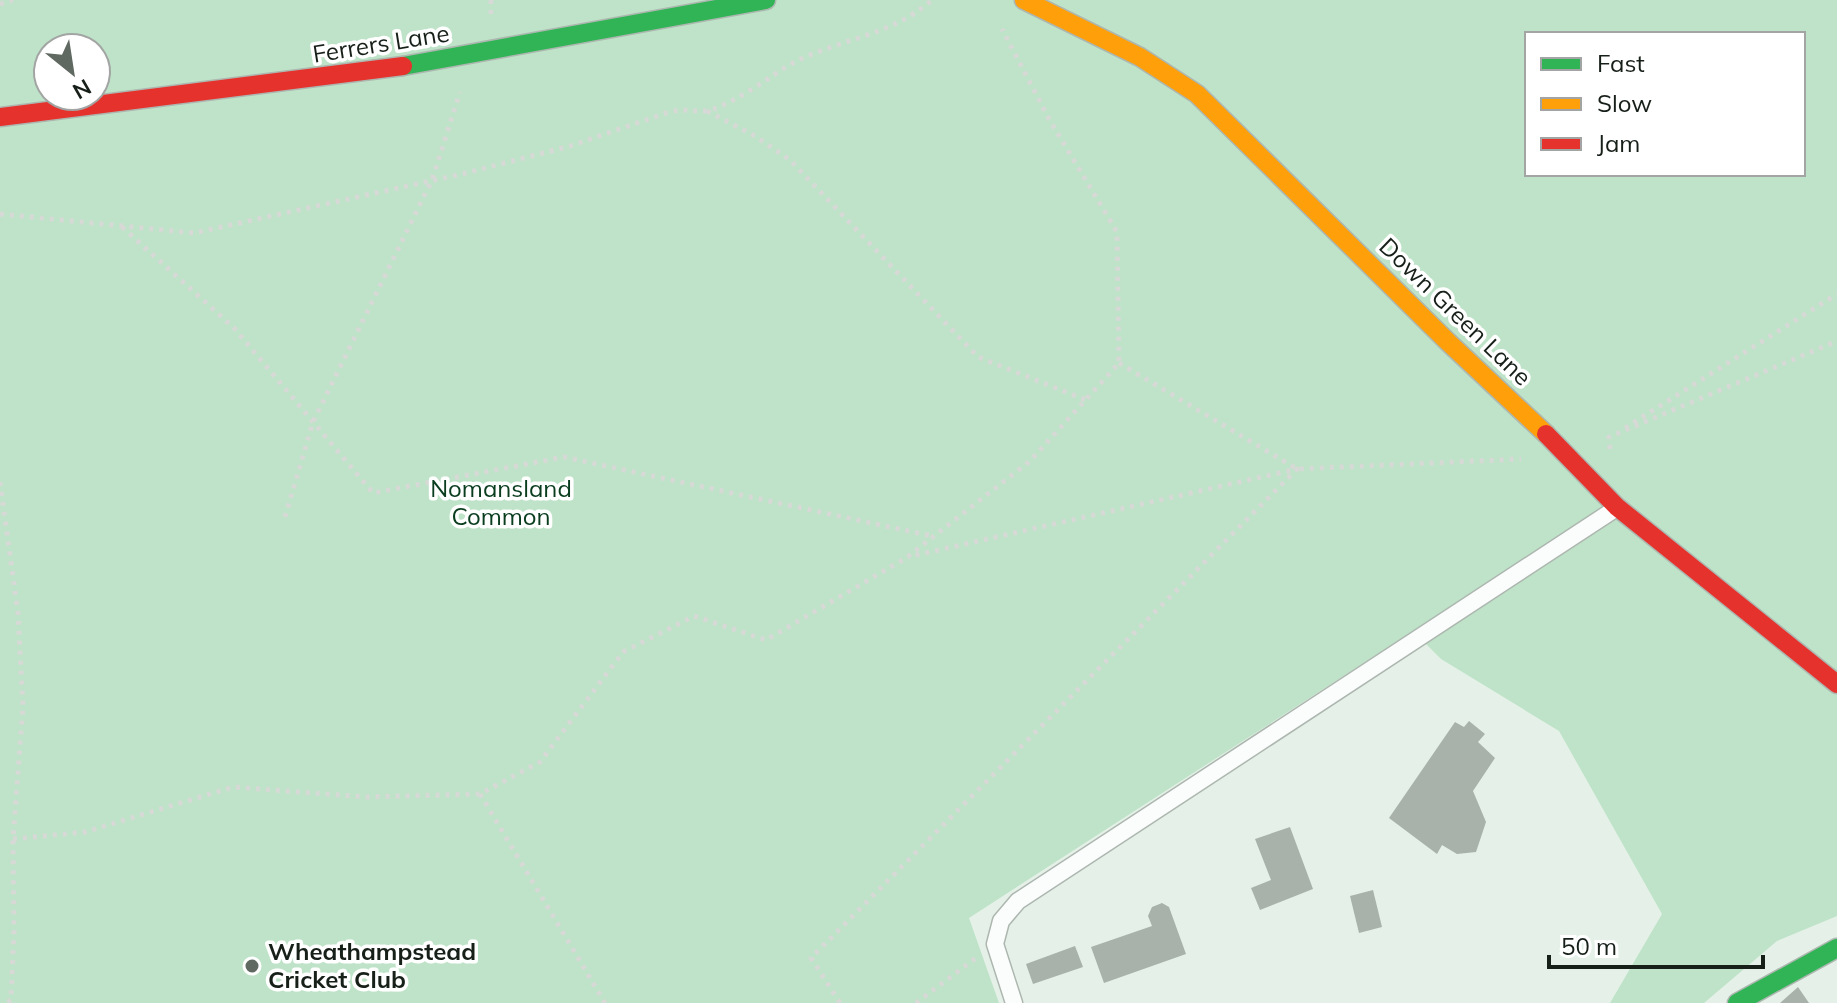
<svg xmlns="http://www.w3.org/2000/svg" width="1837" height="1003" font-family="Mulish,sans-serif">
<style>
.green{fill:#bfe3c8;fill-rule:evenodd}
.building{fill:#a8b2aa}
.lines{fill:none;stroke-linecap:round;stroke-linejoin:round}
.lane-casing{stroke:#adb7b0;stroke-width:19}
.fast-casing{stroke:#adb7b0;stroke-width:21}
.slow-casing{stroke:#adb7b0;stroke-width:21}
.jam-casing{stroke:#adb7b0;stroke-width:21}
.path{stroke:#d6d9d6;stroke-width:5;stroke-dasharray:4 6;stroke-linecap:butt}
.lane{stroke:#fbfdfc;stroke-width:16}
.fast{stroke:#30b455;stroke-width:18}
.slow{stroke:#ff9f0a;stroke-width:18}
.jam{stroke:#e5322d;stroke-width:18}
.poi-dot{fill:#5f6861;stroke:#fff;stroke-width:3}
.labels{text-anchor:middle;stroke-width:7;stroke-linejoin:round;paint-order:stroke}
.street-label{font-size:24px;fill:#171f19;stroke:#fff}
.park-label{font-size:24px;fill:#093d1e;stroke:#fff}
.poi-label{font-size:24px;font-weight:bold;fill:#171f19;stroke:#fff;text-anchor:start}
</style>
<rect width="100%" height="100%" fill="#e5f1e8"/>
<path class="green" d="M0 0H1837V916L1777 941 1704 1003H1610L1662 914 1559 731 1441 659 1413 631 969 918 999 1003H0ZM1527 34H1803V174H1527ZM48 48H96V96H48Z"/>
<g class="building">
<path d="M1469 721 1485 734 1478 742 1495 758 1473 791 1486 822 1476 852 1457 854 1442 845 1437 854 1389 818 1455 722 1464 727Z"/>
<path d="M1290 827 1313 889 1260 910 1251 888 1271 880 1255 839Z"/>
<path d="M1373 890 1382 927 1359 933 1350 896Z"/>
<path d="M1162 903 1169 907 1186 954 1104 983 1091 947 1152 926 1148 916 1152 907Z"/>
<path d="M1075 946 1083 967 1033 984 1026 964Z"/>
<path d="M1798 987 1809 1003H1780Z"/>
</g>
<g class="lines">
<g class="lane-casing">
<path id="lane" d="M1014 1003 995 944 1001 921 1018 901 1615 509"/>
</g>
<g class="fast-casing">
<g id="fast">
<path d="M403 66 766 0"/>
<path d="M1737 1003 1837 948"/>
</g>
</g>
<g class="slow-casing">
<path id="slow" d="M1024 0 1140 57 1197 94 1448 342 1546 434"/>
</g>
<g class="jam-casing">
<g id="jam">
<path d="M0 117 403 66"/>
<path d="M1546 434 1617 507 1837 684"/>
</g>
</g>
<g class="path">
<path d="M491 0V15"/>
<path d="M0 4 13 0"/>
<path d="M707 111 755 136 790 160 978 357 1086 400"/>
<path d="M0 214 194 233 462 174 570 146 669 112C685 108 692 112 705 111 724 109 765 81 781 70 829 39 886 40 932 0"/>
<path d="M122 227 234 328 373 493 564 457 932 536"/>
<path d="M1119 363 1297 469 1521 459"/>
<path d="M1625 428 1837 294"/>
<path d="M1610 449 1609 437 1837 341"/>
<path d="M0 482 18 613 23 707 13 839 14 933 11 1000 6 1003"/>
<path d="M285 517 313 422 432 180 460 92"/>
<path d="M480 794 605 1003"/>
<path d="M13 839 85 832 233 787 365 797 480 794 540 762 623 652 694 616 766 640 906 558 1030 461 1119 363 1117 232 1049 119 1002 29"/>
<path d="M840 1003 811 958 1297 469 908 557"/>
<path d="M916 1003 976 958"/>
</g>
<use href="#lane" class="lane"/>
<use href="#fast" class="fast"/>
<use href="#slow" class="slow"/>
<use href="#jam" class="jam"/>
</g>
<circle class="poi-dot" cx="252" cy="966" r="8"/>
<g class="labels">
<g class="street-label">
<text transform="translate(381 44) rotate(-9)" y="8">Ferrers Lane</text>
<text transform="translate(1455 312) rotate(44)" y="8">Down Green Lane</text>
</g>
<g class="park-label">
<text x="501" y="497">Nomansland<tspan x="501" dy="28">Common</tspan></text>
</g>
<g class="poi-label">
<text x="268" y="960">Wheathampstead<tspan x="268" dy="28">Cricket Club</tspan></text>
</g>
</g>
<rect x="1525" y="32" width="280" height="144" fill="#ffffff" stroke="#a2a5a3" stroke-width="2"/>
<rect x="1541" y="58" width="40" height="12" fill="#30b455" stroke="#a2a5a3" stroke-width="2"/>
<text x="1597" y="72" font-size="24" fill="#171f19">Fast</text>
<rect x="1541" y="98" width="40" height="12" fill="#ff9f0a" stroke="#a2a5a3" stroke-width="2"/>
<text x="1597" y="112" font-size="24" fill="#171f19">Slow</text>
<rect x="1541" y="138" width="40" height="12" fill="#e5322d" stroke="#a2a5a3" stroke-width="2"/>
<text x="1597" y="152" font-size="24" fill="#171f19">Jam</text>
<g transform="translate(72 72) rotate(150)"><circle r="38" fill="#ffffff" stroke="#a2a5a3" stroke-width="2"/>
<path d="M0-6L14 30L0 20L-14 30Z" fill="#5f6861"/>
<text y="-12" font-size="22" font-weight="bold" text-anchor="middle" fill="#171f19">N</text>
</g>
<path d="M1549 955v12h214v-12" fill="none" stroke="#171f19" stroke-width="4"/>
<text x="1561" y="955" font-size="24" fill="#171f19" stroke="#ffffff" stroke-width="6" paint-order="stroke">50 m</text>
</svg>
